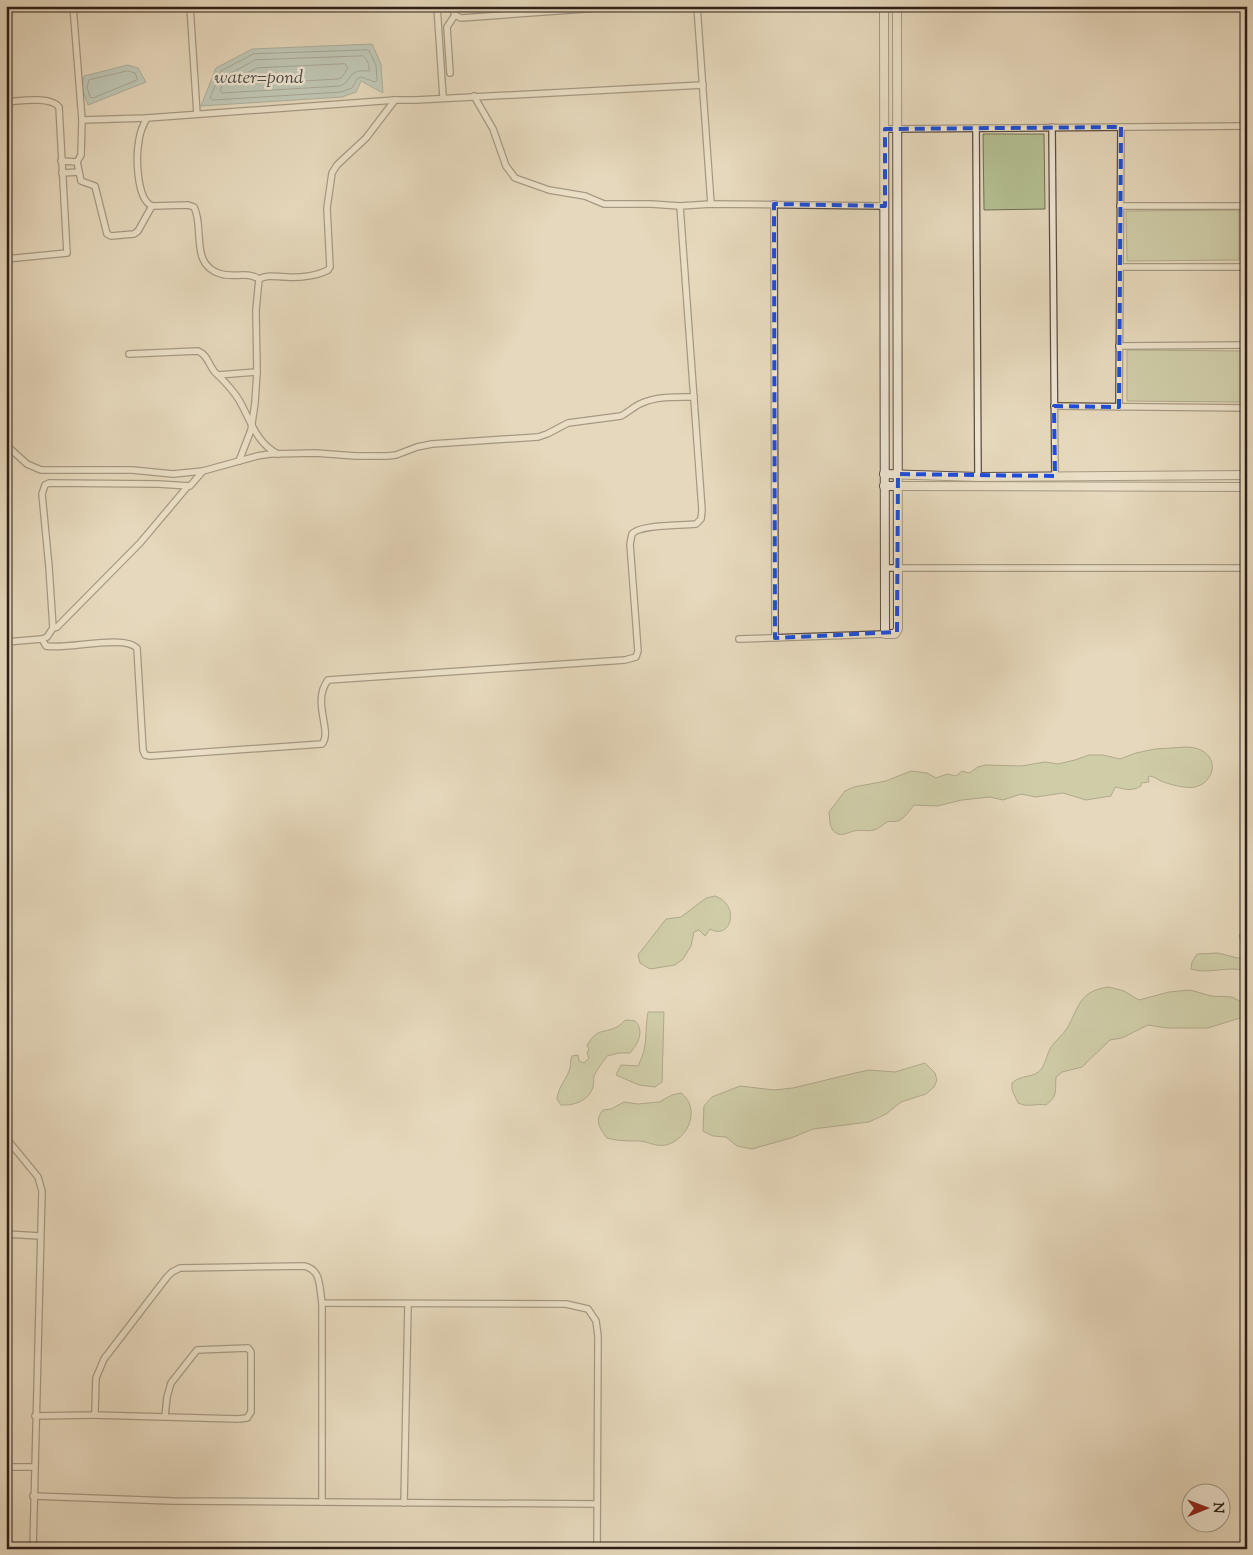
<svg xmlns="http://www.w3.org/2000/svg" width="1253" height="1555" font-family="'Sorts Mill Goudy',serif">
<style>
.green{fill:#b4bf91;stroke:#706f55}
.water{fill:#97b9b7;stroke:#6c7b78}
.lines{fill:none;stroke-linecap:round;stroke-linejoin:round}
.shore{stroke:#626c68;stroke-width:1}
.minor-casing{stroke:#5a4d42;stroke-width:8}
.tertiary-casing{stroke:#5a4d42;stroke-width:10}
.minor{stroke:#efe6d3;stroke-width:5.5}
.tertiary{stroke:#efe6d3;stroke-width:8}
.marked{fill:none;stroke:#1d4ed8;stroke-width:4;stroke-dasharray:10 6;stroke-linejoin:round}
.labels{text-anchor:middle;stroke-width:5;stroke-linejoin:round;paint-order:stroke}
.water-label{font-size:19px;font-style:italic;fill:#4c4d48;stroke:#efe6d3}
</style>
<rect width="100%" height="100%" fill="#e6d8bc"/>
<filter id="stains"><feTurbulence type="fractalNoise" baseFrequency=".004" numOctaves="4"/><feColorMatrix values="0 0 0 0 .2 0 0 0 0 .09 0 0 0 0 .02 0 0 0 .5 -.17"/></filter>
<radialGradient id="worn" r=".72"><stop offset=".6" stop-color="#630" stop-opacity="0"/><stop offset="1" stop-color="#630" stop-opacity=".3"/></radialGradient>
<g class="green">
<path d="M983 134H1044L1045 209 984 210Z"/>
<path d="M1239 210V260L1127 261 1126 211Z"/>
<path d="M1127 350 1242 351V402L1127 401Z"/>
<path d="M1186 747C1191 747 1197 748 1201 750 1220 760 1213 783 1195 787 1186 789 1168 784 1161 781 1157 779 1155 777 1150 776L1148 777 1149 782 1141 783V786C1131 792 1125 789 1115 787L1111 796 1086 800 1063 793 1036 797 1021 794 1003 800 990 797 962 800 937 806 914 805C909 811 905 818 898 821 894 822 890 821 887 822 882 825 879 829 874 830 867 832 860 829 854 831 848 832 842 837 836 833 829 829 830 819 829 812L845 791 854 787 886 781 911 771 927 773 936 778 947 774 956 776 962 771 969 773 978 767 985 765 1021 766 1045 762 1058 764 1075 760 1089 755H1103L1120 759 1136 753 1155 749Z"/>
<path d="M715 896C741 905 731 941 710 929L705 936 699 930 694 932 691 946 683 959 675 965 650 969 640 963 638 955 666 919 681 917 706 898Z"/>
<path d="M1247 928V951L1243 950 1239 935Z"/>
<path d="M1218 953 1237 958 1247 957V971C1228 965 1209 975 1191 969L1192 962 1197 954Z"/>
<path d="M1109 987 1124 991 1139 1000 1169 992 1190 990 1211 996 1232 997 1243 1003V1017L1208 1028H1167L1148 1025 1122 1038 1110 1040 1082 1067 1062 1072 1056 1077C1055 1091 1058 1096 1046 1105 1036 1103 1028 1108 1018 1103L1012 1090V1083C1021 1074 1035 1079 1042 1068 1046 1062 1047 1054 1051 1047 1056 1040 1064 1034 1068 1027 1080 1004 1080 991 1109 987Z"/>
<path d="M648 1012H664L662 1082 655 1087 639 1085 616 1075 621 1065 638 1066C649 1045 644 1033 648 1012Z"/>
<path d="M626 1020 635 1021C645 1031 638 1044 630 1053H619L607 1056C603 1062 597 1069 594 1076 593 1079 594 1084 593 1087 589 1101 573 1106 561 1105L557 1099C558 1087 567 1079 570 1068 571 1063 570 1061 572 1056L578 1055 579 1061 584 1063 589 1058 587 1053 589 1049 587 1046C597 1027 603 1034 617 1027 621 1025 622 1022 626 1020Z"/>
<path d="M925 1063 935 1073 937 1080 934 1087 926 1094 901 1102 886 1114 869 1122 813 1129 791 1138 752 1149 737 1146 726 1137 713 1136 703 1131 704 1106 712 1097 740 1086 774 1090 793 1088 855 1073 869 1070 895 1072Z"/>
<path d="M681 1093C701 1108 689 1139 666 1145 654 1147 648 1141 639 1141 628 1141 618 1141 607 1138 600 1129 594 1120 603 1110L611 1109 624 1102 638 1104 659 1102 672 1095Z"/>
</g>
<g class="water">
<path d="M372 44 381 64 383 93 361 81 356 92 342 97 201 106 216 68 252 49Z"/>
<path d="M128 65 138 68 146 82 88 105 82 88 84 76Z"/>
</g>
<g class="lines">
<g class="shore">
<path d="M367 50 369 51 376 65 377 80 375 82 361 77 357 79 352 88 341 92 213 100 210 98 221 71 253 54Z"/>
<path d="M363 56C367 58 370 66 369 71 365 71 360 70 356 72 348 75 351 81 340 86L222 93 220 91 226 76 255 60Z"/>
<path d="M345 64 348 68 342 77 338 79 234 85 232 83 233 80 257 68Z"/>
<path d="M128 71 135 73 137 78V80L93 98 90 97 87 87 89 80Z"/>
</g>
<g class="minor-casing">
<g id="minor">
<path d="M73 6 82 120"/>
<path d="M190 6 197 114"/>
<path d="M437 6 443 97"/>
<path d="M452 6 455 15 461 18 627 6"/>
<path d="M697 6 711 204"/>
<path d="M450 73 447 27 455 15"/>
<path d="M474 96 493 129 506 166 515 178 549 190 585 196 604 204H651L680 206"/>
<path d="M6 102C20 101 50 96 59 107L67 253 6 259"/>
<path d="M147 118C143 125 140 132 139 140 136 155 136 199 152 206L188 205 194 207C205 228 189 265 221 274 234 278 247 271 259 279 269 274 276 277 287 277 299 278 317 276 328 270L330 267 327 208 332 173 337 165 366 138 395 100"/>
<path d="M1052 127 1055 476"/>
<path d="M976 128 978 477"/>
<path d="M885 129 1247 126"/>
<path d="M61 161 77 162"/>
<path d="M62 173 79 172"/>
<path d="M774 204 775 638"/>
<path d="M152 206 138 231 134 234 111 236 107 234 95 186 81 181 77 162 81 155 82 120 147 118 395 100H416L703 85"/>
<path d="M1120 206H1247"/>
<path d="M1245 206 1247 364"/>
<path d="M1120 267H1246"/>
<path d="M1119 346 1247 345"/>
<path d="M129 354 198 351C209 355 209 369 218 375L257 372 256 310 259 279"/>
<path d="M218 375C226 383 233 390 239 400 250 419 256 443 278 454"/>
<path d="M1054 406 1247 408"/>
<path d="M1119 407 1121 127"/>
<path d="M6 445 27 464 41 470H132L173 474 203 471"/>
<path d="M239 461 251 430 255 403 257 372"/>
<path d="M885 568H1247"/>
<path d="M53 628 57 627 140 543 188 486"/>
<path d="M42 639 46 646C67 650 124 634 137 648L143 750 145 755 150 756 322 744C333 731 311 702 328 680L625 660 636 657 638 651 630 544 632 534C640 524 682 526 696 524L701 519 702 510 680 206 711 204 885 206"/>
<path d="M739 639 885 634"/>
<path d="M6 642 42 639 47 637 53 628 49 567 42 494 45 485 49 483 158 484 190 486 203 471 257 456 270 454 315 453 356 456H387L396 455 417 447 432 444 538 437 547 434 568 423 621 416C629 412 634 406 642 403 658 396 677 397 694 397"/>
<path d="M6 1138 38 1177 42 1191 33 1549"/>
<path d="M6 1234 40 1236"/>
<path d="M322 1303V1502"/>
<path d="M93 1415 238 1419 247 1418 251 1412V1352L248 1348 197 1350 171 1383 167 1397 165 1417"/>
<path d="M35 1416 93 1415 95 1412 96 1378 104 1359 167 1277 172 1272 180 1268 304 1266C322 1270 319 1287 322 1303L566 1304 588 1309 596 1321 598 1336 597 1549"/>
<path d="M6 1467H34"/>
<path d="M33 1496 172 1501 597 1504"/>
<path d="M404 1503 408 1304"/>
</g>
</g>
<g class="tertiary-casing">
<g id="tertiary">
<path d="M884 6 885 634H895L898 629 897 6"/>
<path d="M884 474 978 477 1247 475"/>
<path d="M884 486 1247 487"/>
</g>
</g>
<use href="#minor" class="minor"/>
<use href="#tertiary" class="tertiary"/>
</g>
<path d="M0 0H1253V1555H0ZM1121 127 1119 407 1054 406 1055 476 898 474 897 632 775 638 774 204 885 206V129Z" fill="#e6d8bc" fill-opacity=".55" fill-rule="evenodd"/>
<path class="marked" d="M1121 127 1119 407 1054 406 1055 476 898 474 897 632 775 638 774 204 885 206V129Z"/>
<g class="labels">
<g class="water-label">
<text x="259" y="83">water=pond</text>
</g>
</g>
<rect width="1253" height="1555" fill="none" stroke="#e6d8bc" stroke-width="25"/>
<rect x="8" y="8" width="1238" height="1540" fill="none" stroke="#2c1f19" stroke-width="2.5"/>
<rect x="12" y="12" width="1228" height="1530" fill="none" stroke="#2c1f19"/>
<g transform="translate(1206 1508) rotate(89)"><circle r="24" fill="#efe6d3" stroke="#a19689"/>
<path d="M0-4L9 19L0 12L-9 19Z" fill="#8f2418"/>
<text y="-8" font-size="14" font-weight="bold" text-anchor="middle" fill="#2c1f19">N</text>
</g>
<rect width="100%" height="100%" filter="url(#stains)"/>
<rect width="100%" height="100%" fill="url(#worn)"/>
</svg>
